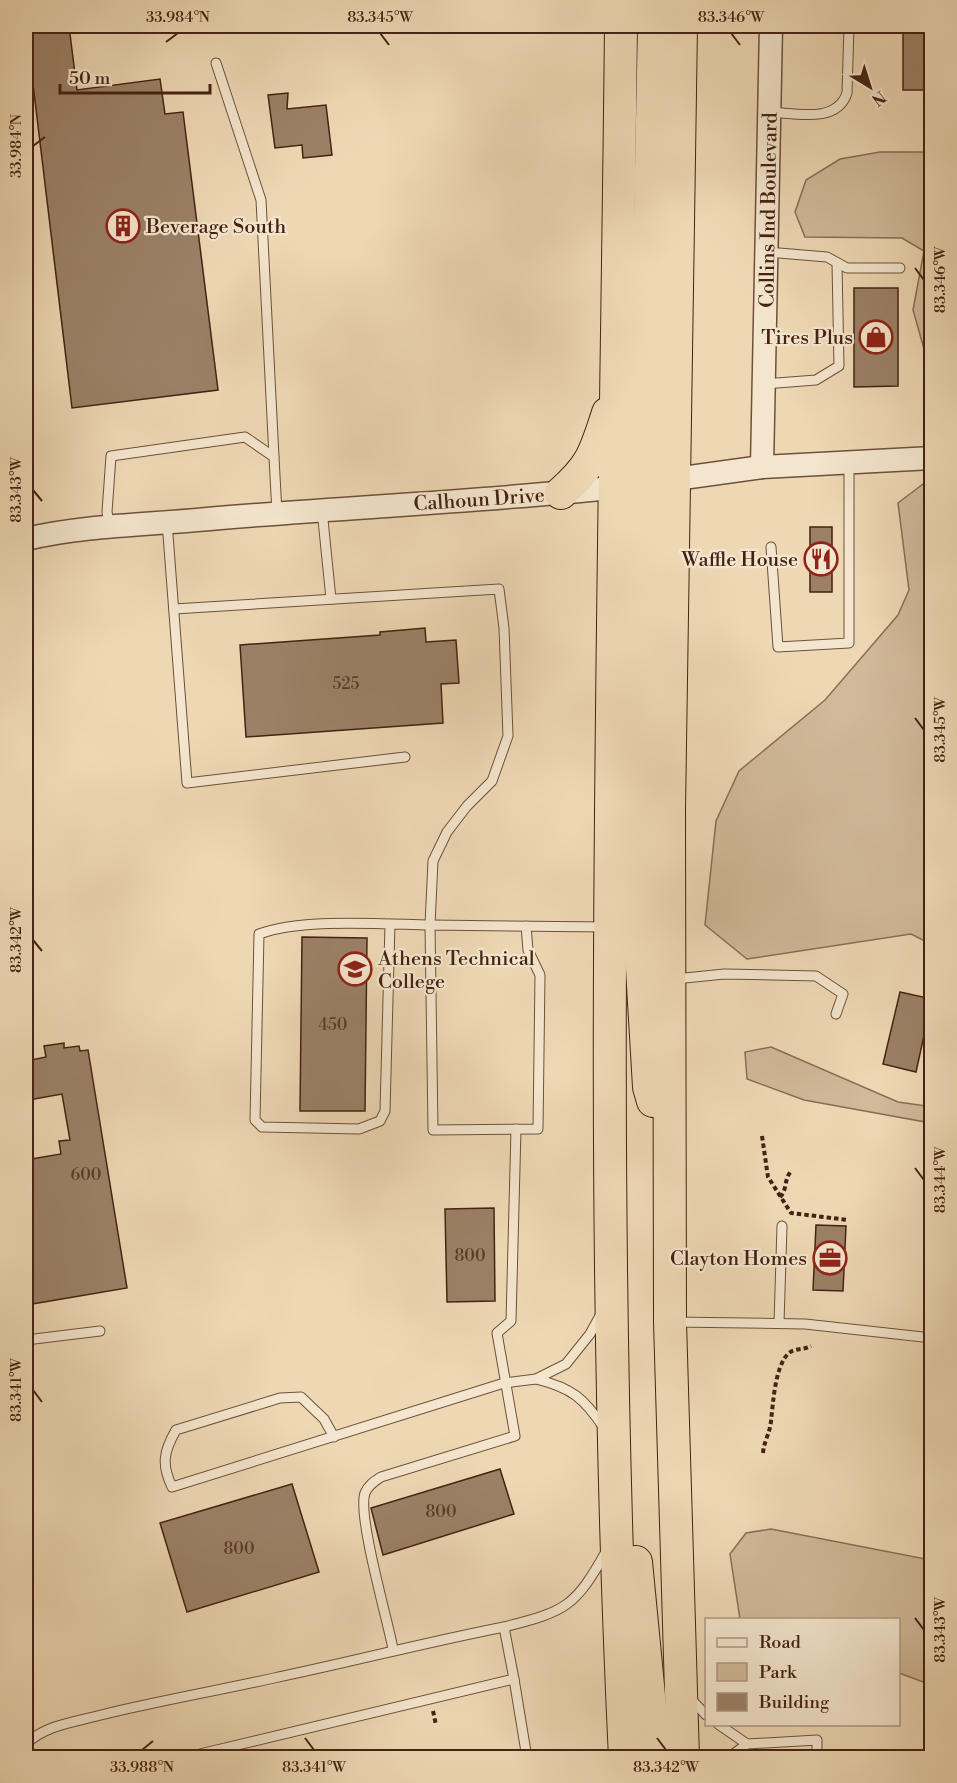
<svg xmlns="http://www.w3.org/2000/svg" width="957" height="1783" font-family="'Libre Bodoni',serif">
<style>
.green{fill:#d1b999;stroke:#8a6e56;stroke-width:1.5}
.building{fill:#9c8167;stroke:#442213;stroke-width:1.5}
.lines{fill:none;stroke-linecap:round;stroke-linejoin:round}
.service-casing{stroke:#6e503b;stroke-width:11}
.tertiary-casing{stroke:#6e503b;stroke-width:25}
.trunk-casing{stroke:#442213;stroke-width:34}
.path{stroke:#442213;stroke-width:4;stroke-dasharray:4.5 3;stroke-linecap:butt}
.service{stroke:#f4e6ce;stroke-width:9}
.tertiary{stroke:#f4e6ce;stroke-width:22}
.trunk{stroke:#eed8b4;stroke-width:32}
.ticks{fill:none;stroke:#442213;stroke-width:2}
.labels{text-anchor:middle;stroke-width:4.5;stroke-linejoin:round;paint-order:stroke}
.number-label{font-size:16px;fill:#5a3a28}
.street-label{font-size:20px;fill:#442213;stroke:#f4e6ce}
.poi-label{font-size:20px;fill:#442213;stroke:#f4e6ce;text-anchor:end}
.neatline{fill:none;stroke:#442213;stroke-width:2}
.ticks-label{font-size:15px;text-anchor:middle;fill:#442213}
</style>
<rect width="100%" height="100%" fill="#eed8b4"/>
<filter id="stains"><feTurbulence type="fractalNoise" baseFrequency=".00333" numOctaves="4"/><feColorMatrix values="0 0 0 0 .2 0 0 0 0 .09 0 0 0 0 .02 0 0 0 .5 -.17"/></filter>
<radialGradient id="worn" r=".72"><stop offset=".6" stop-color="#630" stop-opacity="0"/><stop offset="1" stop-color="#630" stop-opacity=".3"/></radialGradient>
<g class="green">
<path d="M880 152H931V365L928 363 913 310 924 251 902 238 805 237 795 212 806 180 840 159Z"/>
<path d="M931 478V944L911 934 747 959 705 925 716 821 739 771 825 700 898 615 909 590 898 503Z"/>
<path d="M771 1047 898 1102 926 1106 931 1102V1123L804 1100 747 1079 745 1052Z"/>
<path d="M771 1529 931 1560V1685L899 1673 898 1620 740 1619 730 1554 746 1533Z"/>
</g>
<g class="building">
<path d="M26 26H69L77 90 160 79 165 114 183 112 218 390 72 408Z"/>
<rect x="903" y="26" width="29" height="64"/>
<path d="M288 93 287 109 326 105 332 155 303 158 302 145 275 148 268 95Z"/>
<path d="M854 288H898V386L854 387Z"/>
<rect x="810" y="527" width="22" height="65"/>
<path d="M425 628 426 642 456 640 459 683 441 684 443 723 246 737 240 645 380 635V632Z"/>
<path d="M302 937 367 938 365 1111H300Z"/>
<path d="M900 992 932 999 916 1072 883 1064Z"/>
<path d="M64 1043V1048L79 1046 80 1051 88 1050 127 1288 26 1305V1160L61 1154 59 1141 70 1140 62 1094 28 1100 26 1061 46 1057 44 1046Z"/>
<path d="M494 1208 495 1301 447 1302 445 1209Z"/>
<path d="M816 1225 846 1226 843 1291 813 1290Z"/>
<path d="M500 1469 514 1514 383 1555 371 1508Z"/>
<path d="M292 1484 319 1572 187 1612 160 1523Z"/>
</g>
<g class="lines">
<g class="service-casing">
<g id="service">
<path d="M216 63 261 200 274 457"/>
<path d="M770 112C795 113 837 124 847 93L849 26"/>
<path d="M767 252 827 257 847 268H900"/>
<path d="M764 384 816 380 839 366 837 263"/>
<path d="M322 510 331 599"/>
<path d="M167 522 187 783 405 757"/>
<path d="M110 527 107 512 111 456 245 437 274 457 277 513"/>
<path d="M771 547 778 647 849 643V464"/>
<path d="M174 609 499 589 504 628 508 736 492 781 467 806 447 832 433 861 430 925C382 924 302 918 259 934L255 1120 262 1127 359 1129 380 1121 385 1111 390 924"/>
<path d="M526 926 528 950 540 975 538 1129 433 1130 430 925 606 927"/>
<path d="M675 979 724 974 816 976 843 994 836 1014"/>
<path d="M674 1322 805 1324 932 1338"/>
<path d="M779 1323 782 1226"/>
<path d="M26 1340 100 1331"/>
<path d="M536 1379C572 1388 584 1398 604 1428"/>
<path d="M334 1437 324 1419 301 1397 280 1398 176 1430C164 1451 161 1464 172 1487L504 1383 536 1379 566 1364 590 1334 601 1314"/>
<path d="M393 1649C388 1621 357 1515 365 1493 368 1485 375 1481 381 1477L515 1436 497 1333 511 1321 516 1129"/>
<path d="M514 1679 527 1758"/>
<path d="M689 1697 706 1715"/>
<path d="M718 1724 747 1744"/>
<path d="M26 1744C45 1725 75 1722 101 1715 158 1701 216 1691 274 1678 351 1662 427 1642 504 1627"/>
<path d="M183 1758 514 1679 504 1627C567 1611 575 1607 607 1550"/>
<path d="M728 1758 747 1744 817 1740V1758"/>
</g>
</g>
<g class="tertiary-casing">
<g id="tertiary">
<path d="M762 467 771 26"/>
<path d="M661 481 762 467 932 458"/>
<path d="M26 539C81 526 140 525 197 520 341 507 485 502 629 486"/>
</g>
</g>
<g class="trunk-casing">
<g id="trunk">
<path d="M621 26C615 603 597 1181 625 1758"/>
<path d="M681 26 669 810 670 1322 683 1758"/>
<path d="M561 493C593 465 595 452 608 413"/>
<path d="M653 1101 649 1087 639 917V737L654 26"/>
<path d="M636 1562 655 1758"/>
</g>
</g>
<g class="path">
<path d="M762 1136 768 1177 791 1213 848 1220"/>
<path d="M780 1197C788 1189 783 1180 792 1170"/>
<path d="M763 1453C764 1441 770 1433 771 1421 773 1404 775 1365 789 1353 795 1348 804 1350 811 1346"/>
<path d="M433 1711 436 1725"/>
</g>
<use href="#service" class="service"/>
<use href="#tertiary" class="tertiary"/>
<use href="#trunk" class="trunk"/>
</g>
<path class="ticks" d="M380 33 389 45M731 33 740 45M166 42 178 33M33 146 45 137M915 268 924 280M33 490 42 501M915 718 924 730M33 940 42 951M915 1168 924 1180M33 1390 42 1402M915 1618 924 1630M305 1738 314 1750M657 1738 666 1750M142 1750 153 1741"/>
<defs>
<g id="building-ring" transform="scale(1.725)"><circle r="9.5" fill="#f4e6ce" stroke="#8f2418" stroke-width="1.5"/><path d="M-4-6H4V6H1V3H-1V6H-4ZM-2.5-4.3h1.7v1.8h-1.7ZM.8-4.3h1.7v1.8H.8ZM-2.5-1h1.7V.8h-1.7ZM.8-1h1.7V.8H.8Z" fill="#8f2418"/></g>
<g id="shop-ring" transform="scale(1.725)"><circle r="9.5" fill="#f4e6ce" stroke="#8f2418" stroke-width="1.5"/><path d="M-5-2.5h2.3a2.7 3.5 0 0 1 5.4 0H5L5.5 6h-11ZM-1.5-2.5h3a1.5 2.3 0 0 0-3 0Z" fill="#8f2418"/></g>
<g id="restaurant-ring" transform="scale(1.725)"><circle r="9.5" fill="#f4e6ce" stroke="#8f2418" stroke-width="1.5"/><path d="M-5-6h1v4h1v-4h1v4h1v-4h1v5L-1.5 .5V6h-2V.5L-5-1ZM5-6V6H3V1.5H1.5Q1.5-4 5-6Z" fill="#8f2418"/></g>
<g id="university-ring" transform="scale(1.725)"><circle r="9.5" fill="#f4e6ce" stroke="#8f2418" stroke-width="1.5"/><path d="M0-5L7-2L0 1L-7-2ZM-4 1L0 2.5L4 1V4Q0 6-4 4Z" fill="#8f2418"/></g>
<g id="office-ring" transform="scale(1.725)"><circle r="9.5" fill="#f4e6ce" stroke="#8f2418" stroke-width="1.5"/><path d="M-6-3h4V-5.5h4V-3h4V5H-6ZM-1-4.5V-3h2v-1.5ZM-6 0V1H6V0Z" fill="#8f2418"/></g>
</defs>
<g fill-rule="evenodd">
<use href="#building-ring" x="123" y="226"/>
<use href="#shop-ring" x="876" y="337"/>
<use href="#restaurant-ring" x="821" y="559"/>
<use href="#university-ring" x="355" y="969"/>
<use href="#office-ring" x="830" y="1258"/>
</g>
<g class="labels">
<g class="number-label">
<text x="346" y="689">525</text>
<text x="333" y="1030">450</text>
<text x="86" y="1180">600</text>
<text x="470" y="1261">800</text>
<text x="441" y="1517">800</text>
<text x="239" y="1554">800</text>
</g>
<g class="street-label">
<text transform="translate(768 210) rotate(-89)" y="7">Collins Ind Boulevard</text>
<text transform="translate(479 499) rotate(-4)" y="7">Calhoun Drive</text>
</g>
<g class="poi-label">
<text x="146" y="233" text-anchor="start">Beverage South</text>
<text x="853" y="344">Tires Plus</text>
<text x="798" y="566">Waffle House</text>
<text x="378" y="965" text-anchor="start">Athens Technical<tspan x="378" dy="23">College</tspan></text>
<text x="807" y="1265">Clayton Homes</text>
</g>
</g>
<rect width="957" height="1783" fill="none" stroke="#eed8b4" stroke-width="66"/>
<rect x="705" y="1618" width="195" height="108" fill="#f4e6ce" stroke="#ae9883" stroke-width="1.5"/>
<rect x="717" y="1638" width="30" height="9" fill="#f4e6ce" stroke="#ae9883" stroke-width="1.5"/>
<text x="759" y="1648" font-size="18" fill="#442213">Road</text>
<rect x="717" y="1663" width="30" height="18" fill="#d1b999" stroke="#ae9883" stroke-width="1.5"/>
<text x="759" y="1678" font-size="18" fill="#442213">Park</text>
<rect x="717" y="1693" width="30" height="18" fill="#9c8167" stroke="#ae9883" stroke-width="1.5"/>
<text x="759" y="1708" font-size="18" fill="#442213">Building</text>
<g transform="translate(870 87) rotate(142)" stroke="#f4e6ce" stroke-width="4.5" paint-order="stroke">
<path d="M0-4.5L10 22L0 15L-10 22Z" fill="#442213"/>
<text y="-9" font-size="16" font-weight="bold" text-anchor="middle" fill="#442213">N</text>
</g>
<path d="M60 84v9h150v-9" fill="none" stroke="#442213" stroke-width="3"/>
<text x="69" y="84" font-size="18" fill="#442213" stroke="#f4e6ce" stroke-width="4.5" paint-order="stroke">50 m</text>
<rect x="33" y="33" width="891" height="1717" class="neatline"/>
<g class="ticks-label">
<text x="178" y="22">33.984°N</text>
<text x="380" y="22">83.345°W</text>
<text x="731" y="22">83.346°W</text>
<text transform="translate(16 146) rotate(-90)" y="5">33.984°N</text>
<text transform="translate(940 280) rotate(-90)" y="5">83.346°W</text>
<text transform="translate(16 490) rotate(-90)" y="5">83.343°W</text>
<text transform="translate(940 730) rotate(-90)" y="5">83.345°W</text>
<text transform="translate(16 940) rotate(-90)" y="5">83.342°W</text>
<text transform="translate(940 1180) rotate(-90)" y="5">83.344°W</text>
<text transform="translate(16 1390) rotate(-90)" y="5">83.341°W</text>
<text transform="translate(940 1630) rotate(-90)" y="5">83.343°W</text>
<text x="142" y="1772">33.988°N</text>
<text x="314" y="1772">83.341°W</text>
<text x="666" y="1772">83.342°W</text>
</g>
<rect width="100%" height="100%" filter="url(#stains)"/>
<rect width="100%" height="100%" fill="url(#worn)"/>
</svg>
